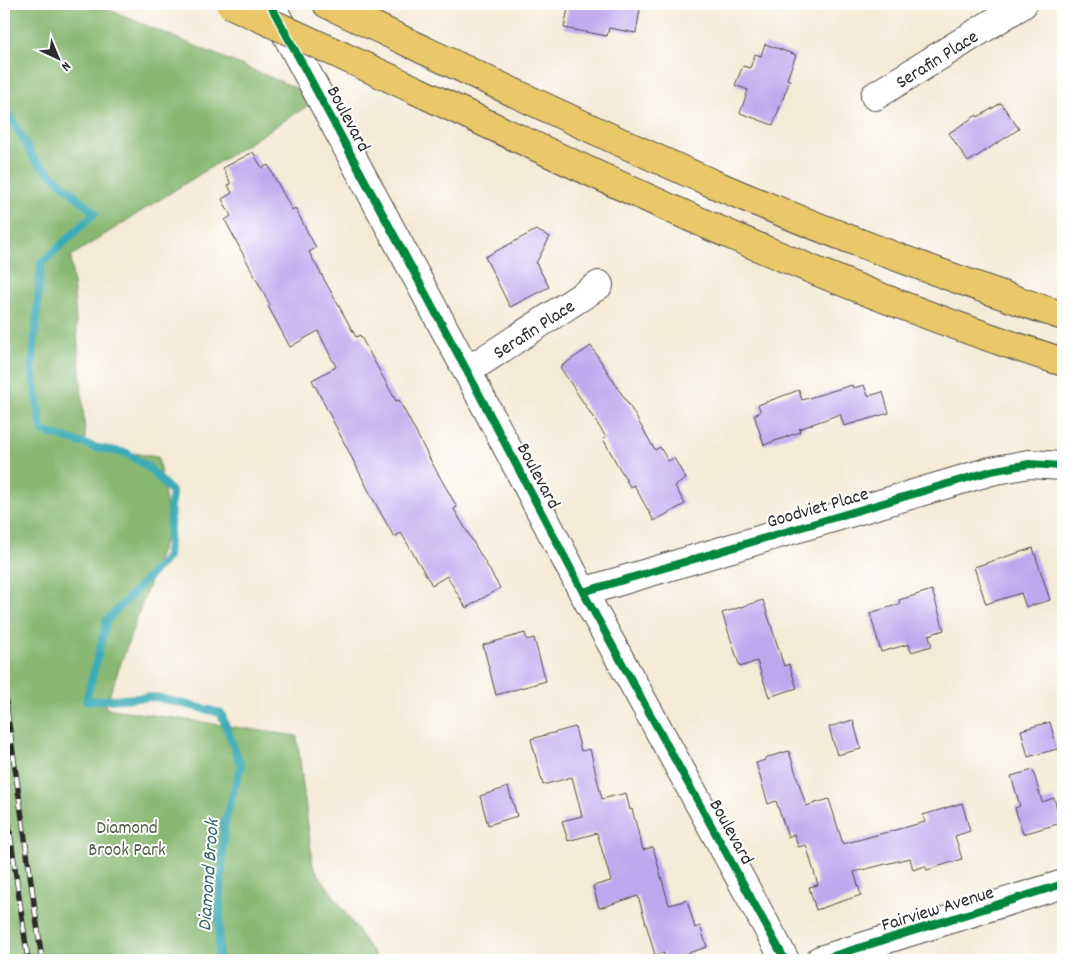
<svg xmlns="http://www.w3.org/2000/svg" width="1067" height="964" font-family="Dekko,sans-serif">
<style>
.forest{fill:#88b872;stroke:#5a724e}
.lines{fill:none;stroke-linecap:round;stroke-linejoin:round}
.stream{stroke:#3babb7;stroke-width:8}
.building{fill:#bda8ee}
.minor-casing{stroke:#494844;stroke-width:30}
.trunk-casing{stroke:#494844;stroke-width:30}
.minor{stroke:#fff;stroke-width:28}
.trunk{stroke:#eac769;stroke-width:28}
.rail-casing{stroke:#2b2b2b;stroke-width:5.5}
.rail{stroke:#fff;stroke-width:4;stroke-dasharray:11;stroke-linecap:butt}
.trunk-bridge-casing{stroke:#494844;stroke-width:30;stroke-linecap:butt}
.trunk-bridge{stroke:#eac769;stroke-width:28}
.cycleway-casing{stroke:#fff;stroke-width:11}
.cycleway{stroke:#00873e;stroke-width:8}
.labels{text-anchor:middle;stroke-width:4;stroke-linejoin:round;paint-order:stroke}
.street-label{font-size:19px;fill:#2b2b2b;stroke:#fff}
.park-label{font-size:19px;fill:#515f46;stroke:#fff}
.water-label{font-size:20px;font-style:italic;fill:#32656a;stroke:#fff}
</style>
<rect width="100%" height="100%" fill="#fff"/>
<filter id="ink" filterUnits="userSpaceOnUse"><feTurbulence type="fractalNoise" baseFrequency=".02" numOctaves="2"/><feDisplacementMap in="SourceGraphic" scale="10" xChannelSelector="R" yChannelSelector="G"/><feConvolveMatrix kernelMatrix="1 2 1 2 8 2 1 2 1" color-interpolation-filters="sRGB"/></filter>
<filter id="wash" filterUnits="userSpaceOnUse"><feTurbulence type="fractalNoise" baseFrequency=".0096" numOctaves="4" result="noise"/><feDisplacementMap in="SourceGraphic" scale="20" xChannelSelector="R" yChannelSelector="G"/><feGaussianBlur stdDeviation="1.12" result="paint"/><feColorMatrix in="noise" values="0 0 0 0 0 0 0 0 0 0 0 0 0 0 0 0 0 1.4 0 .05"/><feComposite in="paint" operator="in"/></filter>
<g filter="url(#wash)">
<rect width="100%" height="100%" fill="#f4ead5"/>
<path class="forest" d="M4 4H95L320 98 71 256 86 446 158 457 170 525 105 708 297 736 313 866 378 960H4Z"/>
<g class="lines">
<path class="stream" d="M4 106 34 159 95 213 41 264 32 370 42 431 98 448 127 453 148 467 172 492 168 557 107 620 86 701 155 697 221 713 241 766 224 825 218 960"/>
</g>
<g id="blocks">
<g class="building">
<path d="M569 4H641L636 33 609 28 607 36 564 28Z"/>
<path d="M765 44 796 55 787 79 790 80 773 125 740 113 748 90 735 85 743 66 750 68 755 54 761 56Z"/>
<path d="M1001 103 1019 129 968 162 949 133 977 115 978 117Z"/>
<path d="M253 152 262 168 268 165 292 210 295 208 316 248 309 252 356 337 360 335 396 401 399 400 432 463 457 507 454 509 500 588 466 608 447 576 432 585 401 533 394 537 373 499 312 380 336 367 318 331 290 347 268 306 270 305 225 220 231 216 222 199 232 193 228 185 231 184 223 168Z"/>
<path d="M536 230 550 237 536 263 549 287 510 307 485 257Z"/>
<path d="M591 346 632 410 655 450 660 447 668 461 674 458 686 479 675 486 685 504 654 521 634 485 630 487 603 439 606 437 560 367Z"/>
<path d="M852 385 853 388 864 385 868 396 883 392 889 413 844 426 840 414 799 429 800 432 764 445 754 415 761 412 758 405 799 390 802 400Z"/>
<path d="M1033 548 1050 600 1026 607 1021 593 986 604 974 567Z"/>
<path d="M932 590 944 630 929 635 932 646 911 652 909 644 881 652 870 613 900 604 899 600Z"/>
<path d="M763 600 784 666 789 664 797 688 769 697 757 661 740 667 722 613Z"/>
<path d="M525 633 527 640 534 638 546 681 496 695 483 645Z"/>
<path d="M853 720 861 749 837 755 829 727Z"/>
<path d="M1050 722 1057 749 1028 757 1021 730Z"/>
<path d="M575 727 581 751 590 749 602 799 626 793 630 810 632 809 643 850 653 847 669 905 687 900 695 928 700 926 707 947 666 960 664 953 655 955 638 896 599 908 593 886 611 881 597 833 568 841 562 821 582 816 572 777 543 785 531 739Z"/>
<path d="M789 751 806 806 829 799 843 844 925 822 923 815 962 803 970 831 955 836 962 859 927 870 925 866 913 870 910 858 854 872 861 895 816 910 809 887 818 885 806 845 798 847 794 834 788 837 776 801 768 804 756 763 765 760V758Z"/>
<path d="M1033 770 1042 802 1054 798 1061 823 1023 834 1015 808 1020 806 1011 776Z"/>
<path d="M508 787 517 816 488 825 480 796Z"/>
</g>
</g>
</g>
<g filter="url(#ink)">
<use href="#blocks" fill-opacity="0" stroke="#494844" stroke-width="1"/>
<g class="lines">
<g class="minor-casing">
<g id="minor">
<path d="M270 4 467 371 583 592 785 960"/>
<path d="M875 96 1023 4"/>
<path d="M467 371 599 285"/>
<path d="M583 592 991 471 1029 464 1063 466"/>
<path d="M820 960 1063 884"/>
</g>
</g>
<g class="trunk-casing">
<g id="trunk">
<path d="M327 4C456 65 583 127 714 184 828 233 945 276 1063 316"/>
<path d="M392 79C612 183 831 288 1063 362"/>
</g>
</g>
<use href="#minor" class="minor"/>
<use href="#trunk" class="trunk"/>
<g class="rail-casing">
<g id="rail">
<path d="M4 689 42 960"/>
<path d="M4 791 28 960"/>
</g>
</g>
<use href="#rail" class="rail"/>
<g class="trunk-bridge-casing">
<path id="trunk-bridge" d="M230 4 392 79"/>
</g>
<use href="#trunk-bridge" class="trunk-bridge"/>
<g class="cycleway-casing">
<g id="cycleway">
<path d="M270 4 467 371 583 592 785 960"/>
<path d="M583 592 991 471 1029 464 1063 466"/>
<path d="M820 960 1063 884"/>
</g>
</g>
<use href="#cycleway" class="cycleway"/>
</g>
</g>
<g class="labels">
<g class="street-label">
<text transform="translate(936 58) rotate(-32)" y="7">Serafin Place</text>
<text transform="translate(350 118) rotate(62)" y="7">Boulevard</text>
<text transform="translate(533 328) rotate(-33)" y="7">Serafin Place</text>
<text transform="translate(540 475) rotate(62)" y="7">Boulevard</text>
<text transform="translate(817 506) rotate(-16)" y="7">Goodviet Place</text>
<text transform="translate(733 831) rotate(61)" y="7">Boulevard</text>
<text transform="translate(937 907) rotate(-17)" y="7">Fairview Avenue</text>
</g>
<g class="park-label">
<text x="127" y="833">Diamond<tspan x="127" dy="22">Brook Park</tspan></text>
</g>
<g class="water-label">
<text transform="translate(207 875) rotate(-86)" y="7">Diamond Brook</text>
</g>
</g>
<rect width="1067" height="964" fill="none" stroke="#fff" stroke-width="20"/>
<g transform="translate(58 58) rotate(136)" stroke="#ffffff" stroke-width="4" paint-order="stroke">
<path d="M0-4L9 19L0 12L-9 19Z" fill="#2b2b2b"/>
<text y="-8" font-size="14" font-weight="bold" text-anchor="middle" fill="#2b2b2b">N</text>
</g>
</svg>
